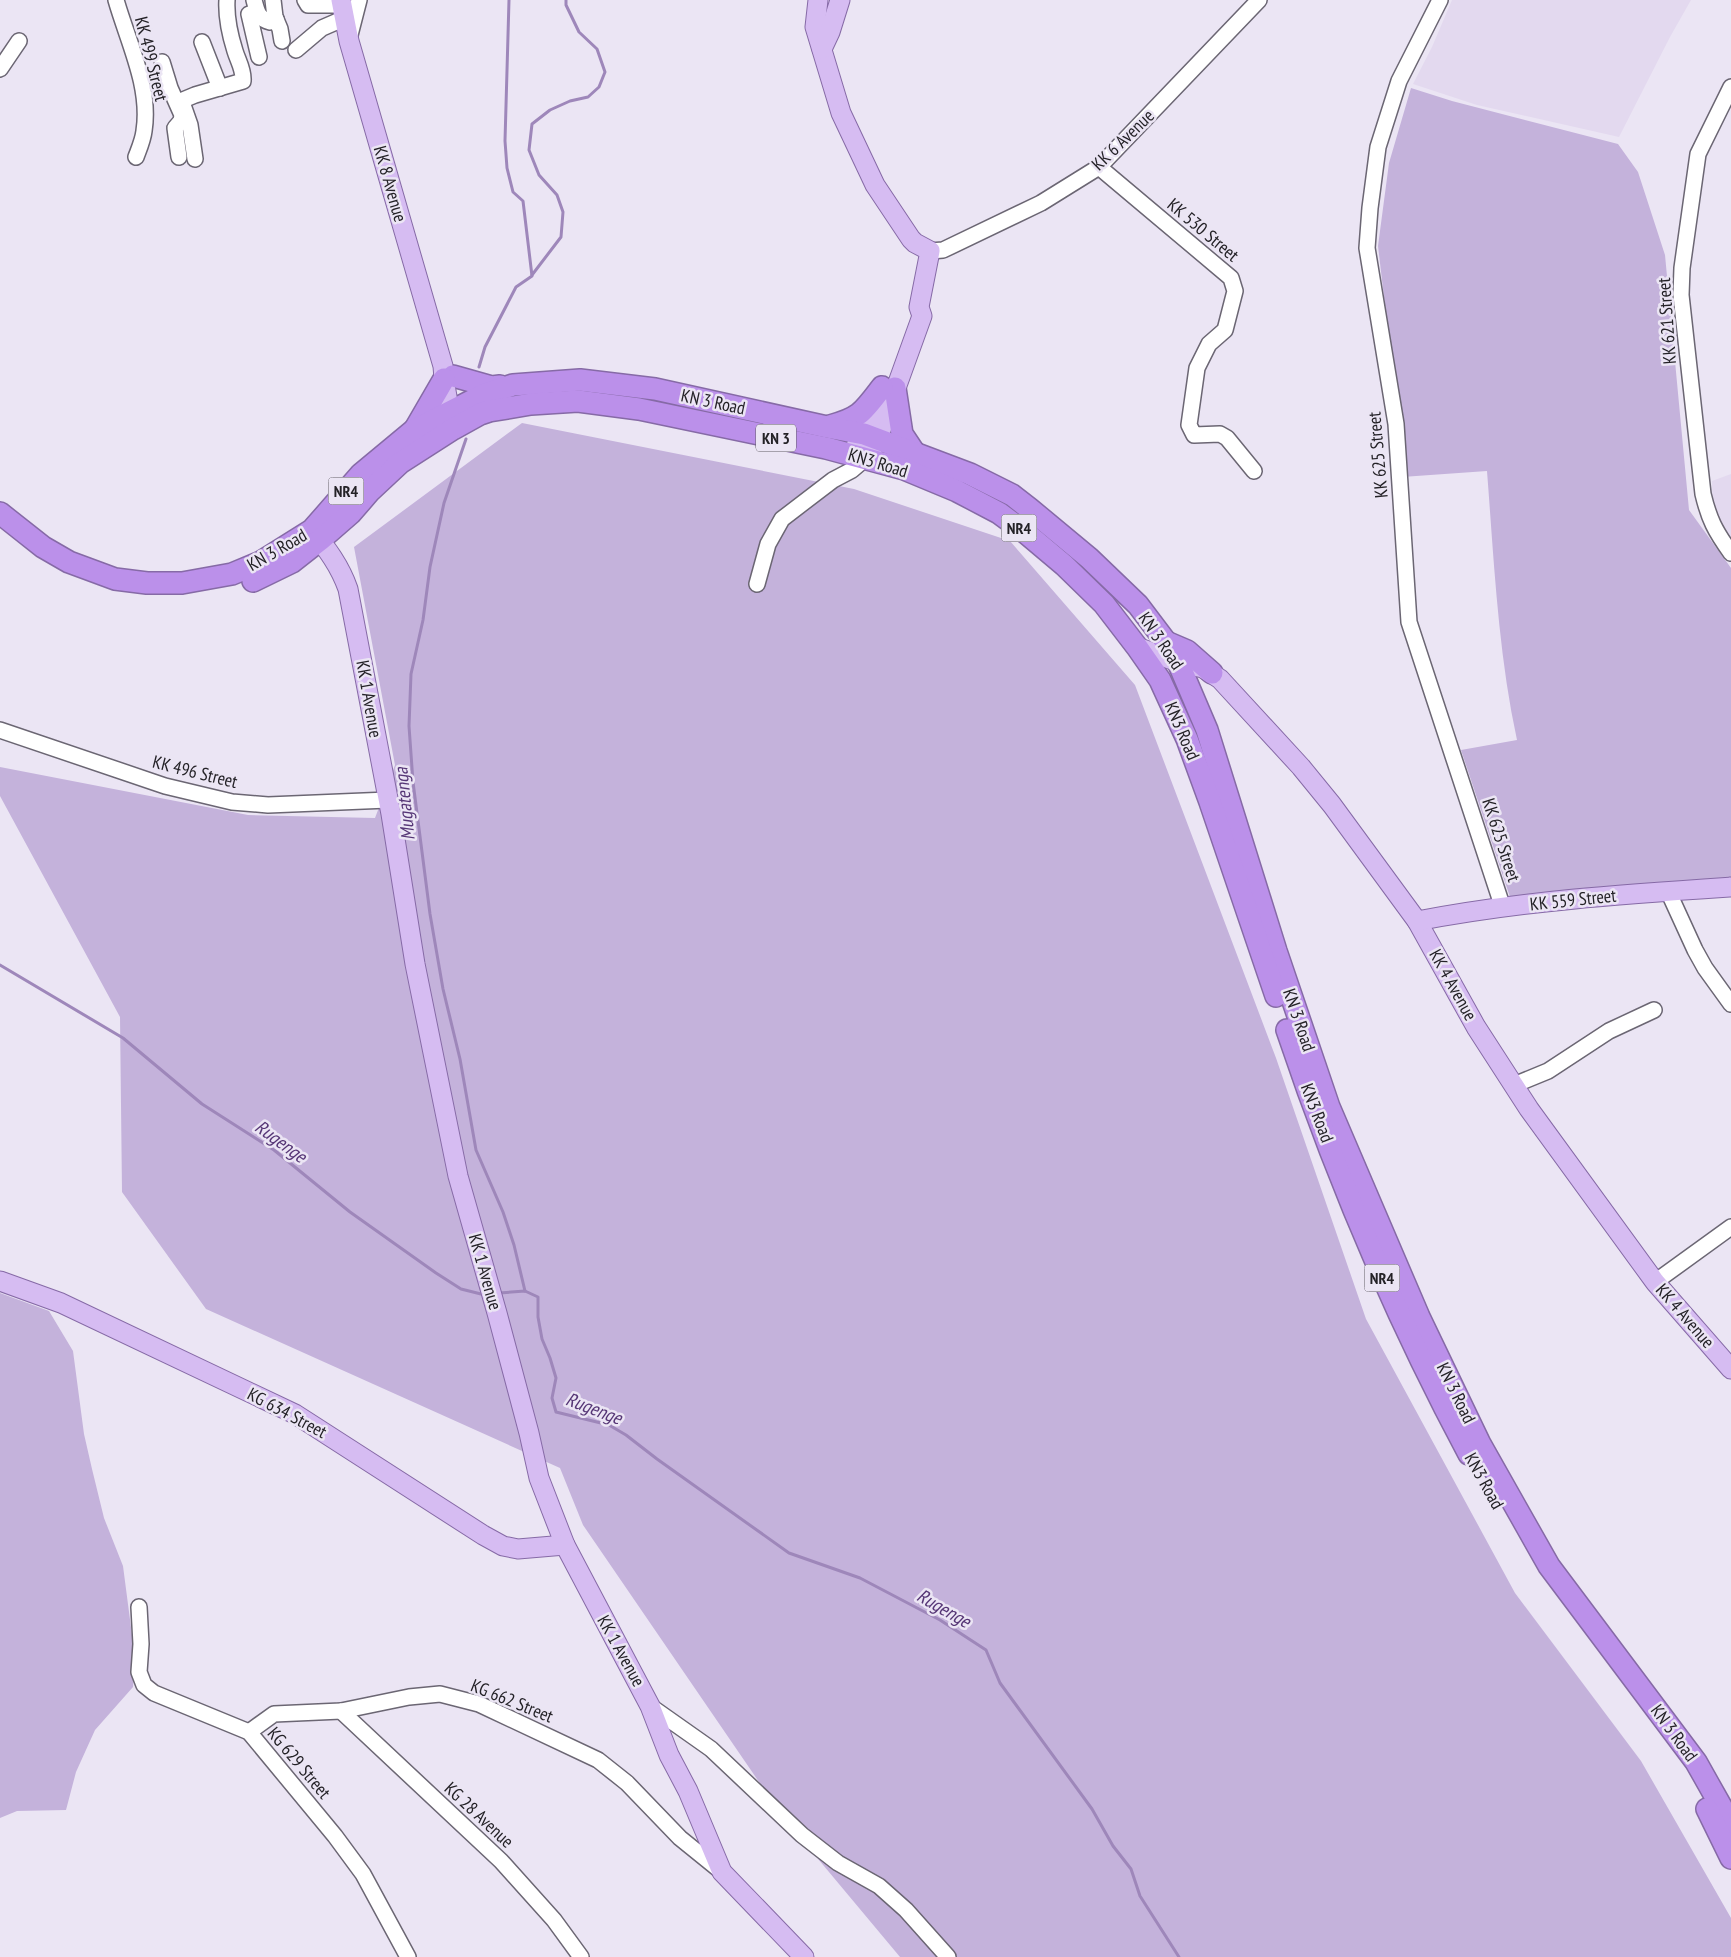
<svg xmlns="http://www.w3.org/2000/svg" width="1731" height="1957" font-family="'PT Sans Narrow',sans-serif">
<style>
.built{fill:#e3d9ef}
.green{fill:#c4b2db}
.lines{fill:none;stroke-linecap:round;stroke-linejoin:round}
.stream{stroke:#9e87ba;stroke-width:3}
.minor-casing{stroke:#6b6673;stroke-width:18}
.major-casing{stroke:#866aa6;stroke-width:21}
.highway-casing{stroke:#866aa6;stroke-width:24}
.minor{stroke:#fff;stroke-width:15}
.major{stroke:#d6bcf2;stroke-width:19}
.highway{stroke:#bb90ea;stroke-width:21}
.labels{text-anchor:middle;stroke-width:5;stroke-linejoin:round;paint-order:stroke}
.shield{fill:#ebe5f4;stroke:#605c64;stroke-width:1}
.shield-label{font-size:16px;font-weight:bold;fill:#242227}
.street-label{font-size:18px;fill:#242227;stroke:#ebe5f4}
.water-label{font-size:19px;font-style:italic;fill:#563676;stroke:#ebe5f4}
</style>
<rect width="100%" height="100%" fill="#ebe5f4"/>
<g class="built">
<path d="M1452 0H1691L1670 37 1619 137 1477 105 1413 84 1432 47Z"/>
<path d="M1731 474V548L1713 524 1712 481Z"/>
</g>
<g class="green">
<path d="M1411 88 1452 101 1618 144 1638 172 1665 255 1689 510 1731 568V880L1510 897 1461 750 1517 740C1498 652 1494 561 1487 471L1402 477 1398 416 1378 246 1389 163Z"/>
<path d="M522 423 854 489 1010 541 1135 685 1276 1058 1366 1319 1515 1593 1641 1761 1731 1918V1957H900L783 1817 583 1525 560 1468 206 1309 122 1192 120 1017 0 796V767L248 815 375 818 395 765 354 547Z"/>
<path d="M0 1293 49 1311 73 1351 84 1434 92 1469 104 1518 123 1566 135 1658 133 1687 95 1730 76 1772 66 1810 17 1811 0 1818Z"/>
</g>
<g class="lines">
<g class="stream">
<path d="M532 275 561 237 563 212 557 195 539 175 529 150 532 124 550 110 570 101 588 97 599 87 605 72 597 49 579 32 566 5V0"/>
<path d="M479 367 485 347 516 287 532 276 523 201 513 192 507 168 505 141 509 0"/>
<path d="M466 439 444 503 430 567 423 620 411 674 409 726 413 782 430 914 443 989 460 1059 476 1150 503 1212 514 1245 525 1291"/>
<path d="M0 965 123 1038 202 1104 274 1150 350 1212 436 1273 461 1289 485 1295"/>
<path d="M499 1293 525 1291 538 1297V1317L542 1339 550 1358 556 1378 552 1398 556 1412 609 1425 626 1435 657 1459 789 1553 860 1578 940 1620 986 1650 1000 1683 1092 1809 1113 1846 1131 1869 1140 1896 1179 1957"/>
</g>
<g class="minor-casing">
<g id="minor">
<path d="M116 0C128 42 151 87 144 131 143 140 139 149 136 157"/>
<path d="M254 0C257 11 258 19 270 22L276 19"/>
<path d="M273 0 275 17 280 29 282 41"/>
<path d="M305 0 308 5H342"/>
<path d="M1440 0 1399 81 1378 147 1370 208 1367 248 1396 424 1409 622 1503 908"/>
<path d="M249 14 259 57"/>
<path d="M350 35 359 0"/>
<path d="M202 42 220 88"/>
<path d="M296 50 322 28 345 18"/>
<path d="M162 62 170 88 182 115 181 121 175 128 179 157"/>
<path d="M0 69 19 41"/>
<path d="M1731 87 1698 154 1682 268 1681 295 1703 494C1709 519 1715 531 1731 553"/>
<path d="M195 159 190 125 183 105V100L195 95 243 81C244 70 238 61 235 51 230 35 226 16 227 0"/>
<path d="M1099 167 1231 278 1235 291 1225 330 1209 344 1197 368 1189 425 1194 435 1220 434 1227 438 1254 471"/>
<path d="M930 251 943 250 1041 203 1099 167 1259 0"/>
<path d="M757 584 768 544 782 519 833 480 852 470 866 458"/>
<path d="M0 730 165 786 232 802 268 805 388 800"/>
<path d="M1668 891 1695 950 1705 968 1731 1004"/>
<path d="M1514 1085 1548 1071 1609 1031 1654 1010"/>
<path d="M1655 1282 1731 1227"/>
<path d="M139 1607 141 1644 139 1672 144 1685 154 1693 249 1732 335 1836 363 1874 408 1957"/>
<path d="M650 1706 711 1749 802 1835 838 1863 879 1886 906 1910 948 1957"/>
<path d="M341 1711 501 1861 554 1920 581 1957"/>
<path d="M249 1732 274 1714 341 1711 409 1697 440 1694 479 1704 598 1760 627 1783 680 1838 722 1872"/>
</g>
</g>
<g class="major-casing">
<g id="major">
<path d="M341 0 349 41 443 366 444 379 452 426"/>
<path d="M818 0 815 27 841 113 875 185 911 239 915 243 930 251 919 307 922 316 878 438 871 451"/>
<path d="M822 49 830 32 840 0"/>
<path d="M856 446 871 420 879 394"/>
<path d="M312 530C327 549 340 566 348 589L391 814 415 964 458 1176 497 1313 529 1433 539 1478 565 1545 650 1706 669 1755 688 1791 722 1872 804 1957"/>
<path d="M1137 647 1178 662 1203 668 1220 679 1301 767 1332 805 1417 921 1476 1027 1529 1109 1655 1282 1731 1369"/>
<path d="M1417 921C1520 901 1626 894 1731 887"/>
<path d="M0 1281 61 1303 295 1414 483 1535 503 1546 518 1549 565 1545"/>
</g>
</g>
<g class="highway-casing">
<g id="highway">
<path d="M453 376 492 387 500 386"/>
<path d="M895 388 902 434 914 452"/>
<path d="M830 426C860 418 863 412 882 387"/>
<path d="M415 429 444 379"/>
<path d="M0 513 43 547 69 562 115 579 147 583H182L232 574 261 562 312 530 361 474 414 430 483 395 513 385 580 380 655 389 827 427 864 434 970 474 1012 495 1030 509 1089 558 1138 605 1166 642 1178 662 1207 730 1276 951 1329 1107 1419 1317 1480 1444 1549 1566 1696 1762 1731 1824"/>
<path d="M253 581 292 562 320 540 351 513 370 491 400 463 453 429 480 414 489 411 531 404 578 401 639 409 826 448 904 469 957 491 999 513 1026 533 1064 565 1104 604 1137 647 1160 680 1187 739 1210 802 1276 996"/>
<path d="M1166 642 1187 651 1212 673"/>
<path d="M1287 1030C1336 1176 1396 1318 1469 1454"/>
<path d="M1707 1809 1731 1858"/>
</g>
</g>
<use href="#minor" class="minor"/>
<use href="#major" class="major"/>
<use href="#highway" class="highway"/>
</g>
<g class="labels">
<g class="shield">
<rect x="756" y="424.5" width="40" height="27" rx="4"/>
<rect x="328.5" y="477.5" width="35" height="27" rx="4"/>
<rect x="1001.5" y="514.5" width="35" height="27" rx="4"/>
<rect x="1364.5" y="1264.5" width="35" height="27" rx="4"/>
</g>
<g class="shield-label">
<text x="776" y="444">KN 3</text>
<text x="346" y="497">NR4</text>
<text x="1019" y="534">NR4</text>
<text x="1382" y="1284">NR4</text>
</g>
<g class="street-label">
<text transform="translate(151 59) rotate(76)" y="6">KK 499 Street</text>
<text transform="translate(1123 140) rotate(-44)" y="6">KK 6 Avenue</text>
<text transform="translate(390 184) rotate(74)" y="6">KK 8 Avenue</text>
<text transform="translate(1203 230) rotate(40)" y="6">KK 530 Street</text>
<text transform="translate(1667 321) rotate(-94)" y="6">KK 621 Street</text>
<text transform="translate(713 402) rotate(12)" y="6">KN 3 Road</text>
<text transform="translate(1378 455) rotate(-95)" y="6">KK 625 Street</text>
<text transform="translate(878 463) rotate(17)" y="6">KN3 Road</text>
<text transform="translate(277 550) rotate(-30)" y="6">KN 3 Road</text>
<text transform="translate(1161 641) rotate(56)" y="6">KN 3 Road</text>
<text transform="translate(369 699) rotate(80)" y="6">KK 1 Avenue</text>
<text transform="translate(1182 731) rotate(67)" y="6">KN3 Road</text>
<text transform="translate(195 772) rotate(14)" y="6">KK 496 Street</text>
<text transform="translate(1501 840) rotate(72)" y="6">KK 625 Street</text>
<text transform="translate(1573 900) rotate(-6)" y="6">KK 559 Street</text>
<text transform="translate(1453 985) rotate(61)" y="6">KK 4 Avenue</text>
<text transform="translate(1299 1020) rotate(71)" y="6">KN 3 Road</text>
<text transform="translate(1317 1113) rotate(69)" y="6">KN3 Road</text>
<text transform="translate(485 1272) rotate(74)" y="6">KK 1 Avenue</text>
<text transform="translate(1685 1316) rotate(49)" y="6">KK 4 Avenue</text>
<text transform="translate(1456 1393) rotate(64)" y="6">KN 3 Road</text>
<text transform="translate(287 1413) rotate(28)" y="6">KG 634 Street</text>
<text transform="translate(1484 1481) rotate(61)" y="6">KN3 Road</text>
<text transform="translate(621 1651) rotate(61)" y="6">KK 1 Avenue</text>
<text transform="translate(512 1701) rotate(22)" y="6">KG 662 Street</text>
<text transform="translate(1674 1733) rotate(54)" y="6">KN 3 Road</text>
<text transform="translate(299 1763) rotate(50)" y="6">KG 629 Street</text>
<text transform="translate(479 1815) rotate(43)" y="6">KG 28 Avenue</text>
</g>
<g class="water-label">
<text transform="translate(404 804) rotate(-96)" y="7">Mugatenga</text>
<text transform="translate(281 1141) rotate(36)" y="7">Rugenge</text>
<text transform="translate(594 1408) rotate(21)" y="7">Rugenge</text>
<text transform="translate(944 1608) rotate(30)" y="7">Rugenge</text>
</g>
</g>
</svg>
